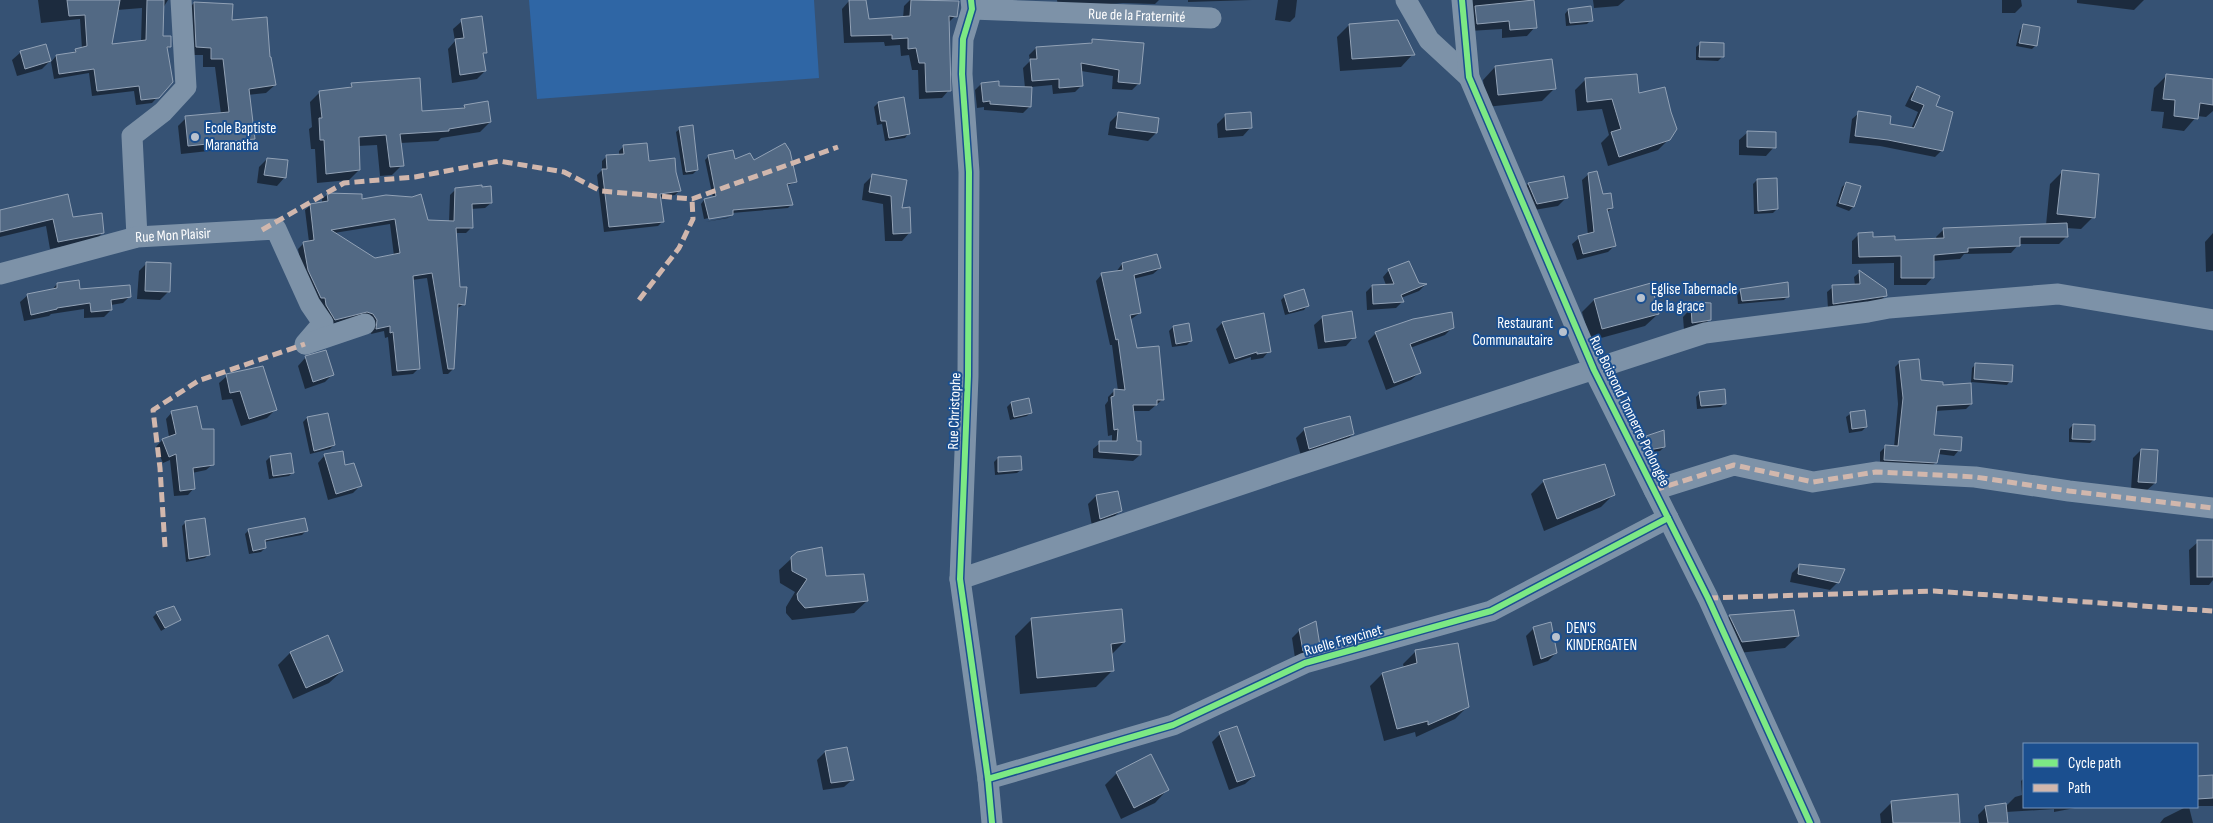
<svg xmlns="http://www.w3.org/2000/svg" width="2213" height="823" font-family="'Sofia Sans Condensed',sans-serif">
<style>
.green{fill:#2f66a5}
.shadow{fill:#0007;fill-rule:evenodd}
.building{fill:#526984;stroke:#92a2b6;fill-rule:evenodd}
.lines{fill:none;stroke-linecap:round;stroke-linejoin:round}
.minor{stroke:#7d92a8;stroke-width:21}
.quiet{stroke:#d1b7ad;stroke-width:5;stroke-dasharray:10 5;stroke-linecap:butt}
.cycleway-casing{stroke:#1b4f8f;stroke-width:9}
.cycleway{stroke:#7ce984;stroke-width:6}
.poi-dot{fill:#b9c2ce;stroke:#1b4f8f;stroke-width:2}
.labels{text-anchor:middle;stroke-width:4;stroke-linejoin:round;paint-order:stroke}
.street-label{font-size:15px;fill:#fff;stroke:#1b4f8f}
.poi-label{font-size:15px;fill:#fff;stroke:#1b4f8f;text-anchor:start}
</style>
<rect width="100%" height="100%" fill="#365274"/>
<path class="green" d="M529 0H814L819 78 537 99Z"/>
<g class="shadow">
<path d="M38 0H168L163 8 162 38 170 46 166 50 172 82 152 103 136 105 134 91 92 96 89 73 54 79 51 62 56 56 72 54 76 50 82 49 80 19 41 23ZM142 8 141 42 111 46 117 10Z"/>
<path d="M910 0 957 2 955 16 948 23 949 90 942 98 919 99 918 70H912L909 55 901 56 900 45 885 46 884 42 844 43 842 9 849 1 867 21 903 18 904 6Z"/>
<path d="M1057 0H1159L1155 4 1123 3 1086 6H1058Z"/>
<path d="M1188 0H1252L1188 2Z"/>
<path d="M1278 0H1297L1295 17 1290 22 1275 20Z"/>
<path d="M1463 0H1536L1533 1 1535 27 1527 36 1502 38V29L1469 31Z"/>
<path d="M1593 0H1625L1618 6 1594 8Z"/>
<path d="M2002 0H2021L2022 6 2015 13H2002Z"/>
<path d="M2077 0H2144L2134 10 2077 3Z"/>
<path d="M194 3 231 21 269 59 275 85 266 93 248 95 253 139 245 147 181 154 178 126 186 118 221 114 215 67H203V55H189L186 11Z"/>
<path d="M1568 10 1591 20 1587 24 1566 26 1565 14Z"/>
<path d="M462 21 486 52 482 55 485 71 477 79 452 83 448 49 455 41 453 29Z"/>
<path d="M1349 25 1413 54 1401 67 1340 71 1337 37Z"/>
<path d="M2024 26 2036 45 2032 49 2016 46 2020 30Z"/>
<path d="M1093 40 1139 83 1132 90 1112 89 1113 76 1081 71 1082 85 1075 92 1053 94 1052 85 1031 87 1030 106 1023 113 984 110V107L977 108 975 90 981 84 1025 88 1023 68 1030 61 1029 55 1036 48 1088 45Z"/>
<path d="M1700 44 1722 57 1718 61 1696 60V47Z"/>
<path d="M21 52 50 61 42 69 17 76 12 60Z"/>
<path d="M1495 67 1555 88 1542 101 1486 107 1483 80Z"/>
<path d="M2167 75 2213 81V111L2206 117 2197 116 2184 131 2162 128 2164 112 2151 111 2154 88Z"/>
<path d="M1586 79 1638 94 1669 139 1658 150 1608 166 1601 143 1609 135 1602 109 1577 111 1575 90Z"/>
<path d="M352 85 421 112 461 110 465 106 490 122 480 132 441 138 438 141 400 143 402 165 392 175 380 176 377 145 358 146 359 170 349 180 317 183 315 149H311L309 129 312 127 310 102 320 92 347 89Z"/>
<path d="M1917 87 1934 107 1942 150 1935 157 1880 146 1849 143 1852 119 1859 113 1889 125 1911 129 1918 112 1905 106 1911 94Z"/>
<path d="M903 98 908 134 905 138 885 141 882 124 877 125 874 107 878 103Z"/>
<path d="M1118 114 1156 133 1148 141 1108 135 1110 122Z"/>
<path d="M1225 116 1251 127 1243 136 1218 138 1217 124Z"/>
<path d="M680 129 697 170 693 174 683 175 676 132Z"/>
<path d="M1748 132 1774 147 1766 156 1739 155V140Z"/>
<path d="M624 146 647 162 674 172 680 190 675 195 659 198 663 221 658 226 604 232 597 175 602 170V161L607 156 619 155V151Z"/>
<path d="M709 156 753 162 795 182 787 186 792 204 788 208 732 213V215L728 218 705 222 730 217V214L704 219 701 204 704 200 713 198 705 160Z"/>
<path d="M267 159 285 177 277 186 257 183 259 167Z"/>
<path d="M2062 172 2093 217 2081 229 2066 228V237L2059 244H2019L2011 253 1964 254 1960 259 1933 261V277L1926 285H1894V263L1852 264V241L1859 234 1894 241 1937 240 1936 237 1944 229 2046 225 2050 184Z"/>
<path d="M1589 174 1612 208 1606 213 1615 245 1608 252 1577 260 1572 244 1579 238 1588 235 1582 180Z"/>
<path d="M873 175 905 181 901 209 910 232 902 241H885L883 204 862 200 864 184Z"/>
<path d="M1563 178 1566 198 1558 206 1528 211 1520 192 1528 184Z"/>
<path d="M1757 180 1777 209 1773 213 1754 214 1753 184Z"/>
<path d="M1846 183 1859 187 1853 207 1849 211 1836 206 1842 187Z"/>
<path d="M455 190 491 203 485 208 471 209 472 227 466 233H455L459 288 464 304 456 309 453 369 448 374H443L427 278 412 280 419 368 413 374 392 376 388 337 385 338 384 331 371 334 372 326 355 317 329 325 303 276 298 249 304 243 309 242 305 210 311 205 322 203V199L328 194 361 201 428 221 449 222 450 195ZM390 224 394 256 375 260 334 233Z"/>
<path d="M0 212 72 218 103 232 96 240 50 249 46 226 0 237Z"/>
<path d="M2213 233V271L2206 272 2205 242Z"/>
<path d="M147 263 169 291 160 300 137 299 139 271Z"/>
<path d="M1122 264 1160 268 1153 274 1133 279 1140 313 1130 320 1136 350 1163 399 1149 411H1132L1140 455 1133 461 1093 458V449L1100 443 1112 442V435L1108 436 1105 405 1108 401V397L1115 390 1118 391 1112 345H1110L1096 281 1102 274 1116 272Z"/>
<path d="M1389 270 1418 284 1425 285 1419 291 1401 298 1402 302 1396 308 1367 310 1366 292 1372 286 1386 285 1383 277Z"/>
<path d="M1860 272 1886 295 1880 301 1828 309 1827 292 1833 287 1855 286 1854 277Z"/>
<path d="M57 284 79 290 130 296 123 303 111 305V310L104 317 84 318V309L51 314 49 316 24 321 20 302 28 295 51 291Z"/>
<path d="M1741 290 1788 296 1784 300 1738 304 1737 294Z"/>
<path d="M1285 296 1307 306 1304 310 1285 315 1281 300Z"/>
<path d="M1594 300 1658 314 1645 326 1590 341 1582 312Z"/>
<path d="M1696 303 1710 319 1702 327 1684 330 1683 317Z"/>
<path d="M1323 317 1354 337 1346 346 1318 349 1314 325Z"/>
<path d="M1222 323 1269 351 1263 358 1251 360V357L1229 364 1216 329Z"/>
<path d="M1173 327 1191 341 1187 345 1172 347 1169 331Z"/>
<path d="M1453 327 1445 335 1410 348 1419 373 1411 380 1386 390 1368 341 1376 333Z"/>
<path d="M306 357 333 374 325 382 305 389 298 366Z"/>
<path d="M1900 362 1920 381 1941 386 1971 404 1966 409 1935 411 1933 436 1959 450 1954 456 1938 454 1936 462 1931 467 1880 465V452L1885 447H1894L1898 404 1895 367Z"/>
<path d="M1976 364 2010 381 2007 385 1971 382 1972 368Z"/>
<path d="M227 376 275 410 267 418 241 426 232 399 222 400 219 383Z"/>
<path d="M1700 393 1725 403 1721 407 1697 409 1696 397Z"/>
<path d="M1028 400 1031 412 1027 416 1010 420 1007 407 1011 403Z"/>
<path d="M172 412 201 430 213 464 206 470 192 473 194 488 188 495 174 496 170 460 163 463 156 447 162 440 169 437 166 419Z"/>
<path d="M327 414 334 445 330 449 310 454 303 422 307 418Z"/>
<path d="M1850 414 1866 427 1862 431 1849 433 1846 417Z"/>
<path d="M2073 425 2094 439 2090 443 2069 442V429Z"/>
<path d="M1305 429 1353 434 1345 442 1301 456 1296 438Z"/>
<path d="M1647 437 1664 447 1660 451 1645 453 1643 441Z"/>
<path d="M2141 450 2155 483 2146 491 2131 490 2133 458Z"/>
<path d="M290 454 293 472 289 476 269 479 266 461 270 457Z"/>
<path d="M325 455 344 467 360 486 353 493 328 500 318 463Z"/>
<path d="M998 458 1021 470 1017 473 995 475 994 462Z"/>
<path d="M1544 481 1614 494 1601 507 1544 531 1531 494Z"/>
<path d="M1096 496 1120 511 1112 519 1092 526 1088 504Z"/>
<path d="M186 522 209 554 205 558 186 562 182 526Z"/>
<path d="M249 530 306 531 302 535 264 542 265 548 261 552 249 554 245 534Z"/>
<path d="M2198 542H2213V580L2209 585H2190L2189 550Z"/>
<path d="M792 558 825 577 867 601 854 613 792 620 786 613V607L795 592 780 583 779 570Z"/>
<path d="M1800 565 1838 582 1830 590 1790 582 1792 573Z"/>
<path d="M157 613 179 620 161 631 153 617Z"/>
<path d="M1730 616 1798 636 1785 648 1729 654 1718 628Z"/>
<path d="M1032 619 1124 642 1111 655 1112 671 1096 687 1020 694 1015 636Z"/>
<path d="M1534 628 1556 653 1548 661 1533 666 1526 636Z"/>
<path d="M1300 630 1319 645 1311 654 1295 658 1292 638Z"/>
<path d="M1415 652 1468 706 1455 719 1416 737 1415 732 1384 741 1370 686 1382 674 1404 668 1403 664Z"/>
<path d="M290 653 342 671 329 683 293 699 278 665Z"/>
<path d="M1220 734 1254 776 1245 784 1229 790 1212 742Z"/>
<path d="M825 752 853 779 844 787 823 790 817 760Z"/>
<path d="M1117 773 1167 790 1155 803 1121 819 1105 785Z"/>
<rect x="2197" y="777" width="16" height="29"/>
<path d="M2024 778V807H2080L2054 812V809L2006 812 2007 823H1979L1978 815 1986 807H2005L2015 797 2022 795 2021 781Z"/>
<path d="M1892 802 1959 823H1881L1880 814Z"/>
<path d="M2181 807H2191H2189L2193 823H2160L2164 818 2186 807Z"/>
</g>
<g class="building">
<path d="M67 0H120L112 44 146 40 147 0H164L163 36H171V47H167L173 82 159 98 141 100 139 86 97 91 94 69 59 74 56 55 76 52 75 49 87 46 85 15 69 16Z"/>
<path d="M849 0H866L869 19 910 16 911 0 959 1 957 17 949 16 951 91 926 92 925 63H919L916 48 908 49V38L892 39V35L851 36Z"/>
<path d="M1534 0 1537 28 1510 30 1509 21 1477 24 1475 6Z"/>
<path d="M194 2 233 4 232 20 267 17 270 57H271L276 85 249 89 255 139 188 146 185 116 229 112 223 59H211V48L196 47Z"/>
<path d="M1591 6 1593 21 1570 23 1568 9Z"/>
<path d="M482 16 487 53H483L486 71 460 75 455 39 464 38 461 19Z"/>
<path d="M1398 20 1415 55 1352 59 1349 24Z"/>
<path d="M2023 24 2040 27 2037 46 2019 43Z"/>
<path d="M1092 39 1144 43 1140 84 1118 82 1119 70 1081 63 1083 86 1059 88V79L1032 81 1030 59H1037L1036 47 1092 43Z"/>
<path d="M1700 42 1724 43V57H1699Z"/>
<path d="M46 44 51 61 25 69 20 51Z"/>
<path d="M1552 59 1556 89 1498 95 1495 66Z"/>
<path d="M1637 74 1639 93 1665 87 1671 112 1677 129 1670 140 1619 157 1611 132 1621 129 1612 99 1587 102 1585 78Z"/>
<path d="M2166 74 2213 79V105L2200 103 2198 119 2174 116 2175 100 2163 99Z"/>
<path d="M420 78 422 111 465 108 464 105 488 101 491 122 449 129V131L400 134 404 166 390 167 386 135 359 137 360 170 326 174 324 140H320L319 118H322L319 91 352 87 351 83Z"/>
<path d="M999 81V86L1032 87 1031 107 990 104V101L983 102 981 83Z"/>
<path d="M1917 86 1940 96 1936 106 1953 112 1943 151 1888 140 1855 136 1858 111 1891 116 1890 124 1914 128 1924 105 1911 100Z"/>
<path d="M904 97 910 134 889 138 886 121H881L878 102Z"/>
<path d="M1118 112 1159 118 1157 133 1116 128Z"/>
<path d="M1251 112 1252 128 1226 130 1225 114Z"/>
<path d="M693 125 698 170 686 172 679 127Z"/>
<path d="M1747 131 1776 132V148L1747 147Z"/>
<path d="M647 143 649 161 675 158 676 172 681 191 660 194 664 222 609 227 602 169H607L606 155 624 154 623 145Z"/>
<path d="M785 143 790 151 797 182 787 184 793 205 733 210V215L709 219 704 199 716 196 708 155 733 150 735 159 750 153 754 160Z"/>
<path d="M267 158 288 160 286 178 264 175Z"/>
<path d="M2062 170 2099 174 2095 218 2057 214Z"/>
<path d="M1597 171 1603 194 1611 193 1613 208 1607 209 1616 246 1583 254 1578 236 1594 232 1588 173Z"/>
<path d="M872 174 907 180 902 208 910 207 911 233 893 234 891 196 869 192Z"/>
<path d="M1564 176 1568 198 1537 204 1528 183Z"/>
<path d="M1777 178 1778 209 1758 211 1757 179Z"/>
<path d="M1846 182 1861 186 1854 207 1839 203Z"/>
<path d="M482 185V187L491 186 492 203 472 204 473 228H456L460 287H467L465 305 458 304 454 369H448L432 273 413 276 420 369 397 371 393 332 390 333V326L376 329 377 320 373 314 367 312 335 320 326 305 325 298H321L308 270 303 242 314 240 310 204 328 201 327 193 362 194V199L386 195 412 197 421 194 428 220 454 221 455 188ZM395 219 400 253 375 258 331 230Z"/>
<path d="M68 194 73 217 102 213 104 233 58 242 53 219 0 232V210Z"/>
<path d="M2067 223 2068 237H2020V246L1968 248V252L1934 255V278H1901V256L1859 257 1858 233 1873 232V237L1895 236V240L1944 238 1943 228Z"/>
<path d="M1157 254 1161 268 1134 275 1141 313 1130 315 1137 348 1159 346 1164 400H1157V405H1133L1137 441H1141V455L1099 452V441H1117L1118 429 1114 430 1111 397 1114 396V389L1125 390 1118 339 1116 340 1101 273 1123 270 1122 263Z"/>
<path d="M1409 261 1419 283 1427 284 1401 295 1404 302 1373 304 1372 285 1394 284 1388 269Z"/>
<path d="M146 262 171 263 170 292 145 291Z"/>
<path d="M1859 270 1886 289 1887 296 1833 304 1832 285 1860 284Z"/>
<path d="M79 280 80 289 130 285 131 297 111 300 112 310 91 312 90 303 57 308V309L31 315 27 294 57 288V283Z"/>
<path d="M1788 282 1789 297 1742 301 1740 289Z"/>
<path d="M1651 283 1659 314 1602 329 1594 299Z"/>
<path d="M1304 289 1309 306 1289 312 1284 295Z"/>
<path d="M1696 302 1711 303V320L1692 323 1691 307H1696Z"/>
<path d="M1352 311 1356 338 1325 342 1322 316Z"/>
<path d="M1452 312 1454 328 1410 344 1421 373 1394 383 1375 332 1413 319Z"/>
<path d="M1264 313 1271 352 1257 354V352L1235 359 1222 322Z"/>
<path d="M1189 323 1192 341 1176 344 1173 326Z"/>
<path d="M326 350 334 375 313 382 305 356Z"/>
<path d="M1919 359 1921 380 1943 382V385L1971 383 1972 404 1937 406 1934 435 1962 437 1961 451 1940 449 1937 463 1884 460 1885 445 1898 446 1903 398 1899 361Z"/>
<path d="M1975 363 2013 365 2012 382 1974 379Z"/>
<path d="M263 366 277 410 249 419 240 391 230 393 226 374Z"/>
<path d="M1725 389 1726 404 1701 406 1699 392Z"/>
<path d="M1029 398 1032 413 1014 417 1011 402Z"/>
<path d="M197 406 202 429H214V465L193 468 195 489 180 491 176 454 169 457 162 439 176 434 171 411Z"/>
<path d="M1865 410 1867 427 1852 429 1850 412Z"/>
<path d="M328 413 335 445 314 451 307 417Z"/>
<path d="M1350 416 1354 434 1309 449 1304 428Z"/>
<path d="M2073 424 2095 425V440L2072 439Z"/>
<path d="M1664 430 1665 447 1649 450 1646 436Z"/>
<path d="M2141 449 2158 450 2156 483 2138 482Z"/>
<path d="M343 451 345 465 354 463 362 486 336 494 324 454Z"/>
<path d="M291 453 294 473 273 476 270 456Z"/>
<path d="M1021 456 1022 470 998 472V457Z"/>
<path d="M1605 464 1615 495 1557 519 1543 480Z"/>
<path d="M1118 491 1122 511 1100 519 1096 495Z"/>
<path d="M205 518 210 555 189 559 185 521Z"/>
<path d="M305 518 308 531 265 540 266 548 253 551 248 529Z"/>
<rect x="2197" y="540" width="16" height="37"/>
<path d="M822 547 826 576 864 574 868 601 805 608 798 600 797 594 807 579 792 571 791 557 797 552Z"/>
<path d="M1799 564 1845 569 1839 583 1798 574Z"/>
<path d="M174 606 181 620 165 628 156 612Z"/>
<path d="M1122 609 1125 642 1111 644 1114 671 1037 678 1031 618Z"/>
<path d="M1794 610 1799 636 1742 642 1729 615Z"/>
<path d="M1316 621 1320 646 1303 651 1299 629Z"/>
<path d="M1551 622 1557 653 1541 659 1533 627Z"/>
<path d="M328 635 343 671 306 688 290 652Z"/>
<path d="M1458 643 1469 707 1428 725V721L1397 729 1382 673 1417 663 1415 650Z"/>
<path d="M1237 726 1255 776 1237 782 1219 732Z"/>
<path d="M847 747 854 780 831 783 825 751Z"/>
<path d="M1151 754 1169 790 1134 808 1116 772Z"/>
<path d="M2213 775V798L2197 799V776Z"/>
<path d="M1958 794 1960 823H1893L1891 801Z"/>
<path d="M2006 803 2008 823H1988L1985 806Z"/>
</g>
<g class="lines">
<g class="minor">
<path d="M971 0 972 9 963 39 962 74 969 172 968 376 960 579 988 779 992 823"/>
<path d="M1406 0 1429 40 1469 77"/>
<path d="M1462 0 1469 77 1594 370 1708 598 1810 823"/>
<path id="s1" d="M972 9 1211 18"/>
<path d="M137 237 132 136 163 112 186 87 181 0"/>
<path id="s2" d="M0 274 137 237 276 229 310 304 323 323 305 344"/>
<path d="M306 344 365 324"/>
<path d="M1654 490 1734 465 1813 482 1876 472 1975 477 2069 491 2213 508"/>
<path d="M960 579 1293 467 1705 333 1868 312 1889 308 2058 294 2213 320"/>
<path d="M988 779 1173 725 1305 663 1491 611 1668 518"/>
</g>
<g class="quiet">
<path d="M262 230 344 183 415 177 499 161 564 172 601 191 692 199 838 147"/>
<path d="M639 300 679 248 693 219 692 199"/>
<path d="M1654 490 1734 465 1813 482 1876 472 1975 477 2069 491 2213 508"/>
<path d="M165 547 160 468 153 410 198 381 305 344"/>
<path d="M1708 598 1934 591 2213 611"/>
</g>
<g class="cycleway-casing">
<g id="cycleway">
<path d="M971 0 972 9 963 39 962 74 969 172 968 376 960 579 988 779 992 823"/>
<path d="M1462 0 1469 77 1594 370 1708 598 1810 823"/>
<path d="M988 779 1173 725 1305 663 1491 611 1668 518"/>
</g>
</g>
<use href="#cycleway" class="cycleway"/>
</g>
<g class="poi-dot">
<circle cx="195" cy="137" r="5"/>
<circle cx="1641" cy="298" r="5"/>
<circle cx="1563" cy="332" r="5"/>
<circle cx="1556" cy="637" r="5"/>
</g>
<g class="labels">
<g class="street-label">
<text dy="5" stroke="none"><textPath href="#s1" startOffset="165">Rue de la Fraternité</textPath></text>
<text dy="5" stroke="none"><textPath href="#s2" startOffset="178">Rue Mon Plaisir</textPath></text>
<text transform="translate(954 411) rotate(-88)" y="5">Rue Christophe</text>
<text transform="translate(1630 411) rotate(64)" y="5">Rue Boisrond Tonnerre Prolongée</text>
<text transform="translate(1343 640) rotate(-16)" y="5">Ruelle Freycinet</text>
</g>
<g class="poi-label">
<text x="205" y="133">Ecole Baptiste<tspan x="205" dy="17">Maranatha</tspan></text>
<text x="1651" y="294">Eglise Tabernacle<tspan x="1651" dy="17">de la grace</tspan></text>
<text x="1553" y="328" text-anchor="end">Restaurant<tspan x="1553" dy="17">Communautaire</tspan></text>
<text x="1566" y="633">DEN'S<tspan x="1566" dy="17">KINDERGATEN</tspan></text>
</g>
</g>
<rect x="2023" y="743" width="175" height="65" fill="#1b4f8f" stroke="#7695bc"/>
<rect x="2033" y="759" width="25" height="8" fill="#7ce984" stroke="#7695bc"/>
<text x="2068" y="768" font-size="15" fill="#ffffff">Cycle path</text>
<rect x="2033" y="784" width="25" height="8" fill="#d1b7ad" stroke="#7695bc"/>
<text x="2068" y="793" font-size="15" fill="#ffffff">Path</text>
</svg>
